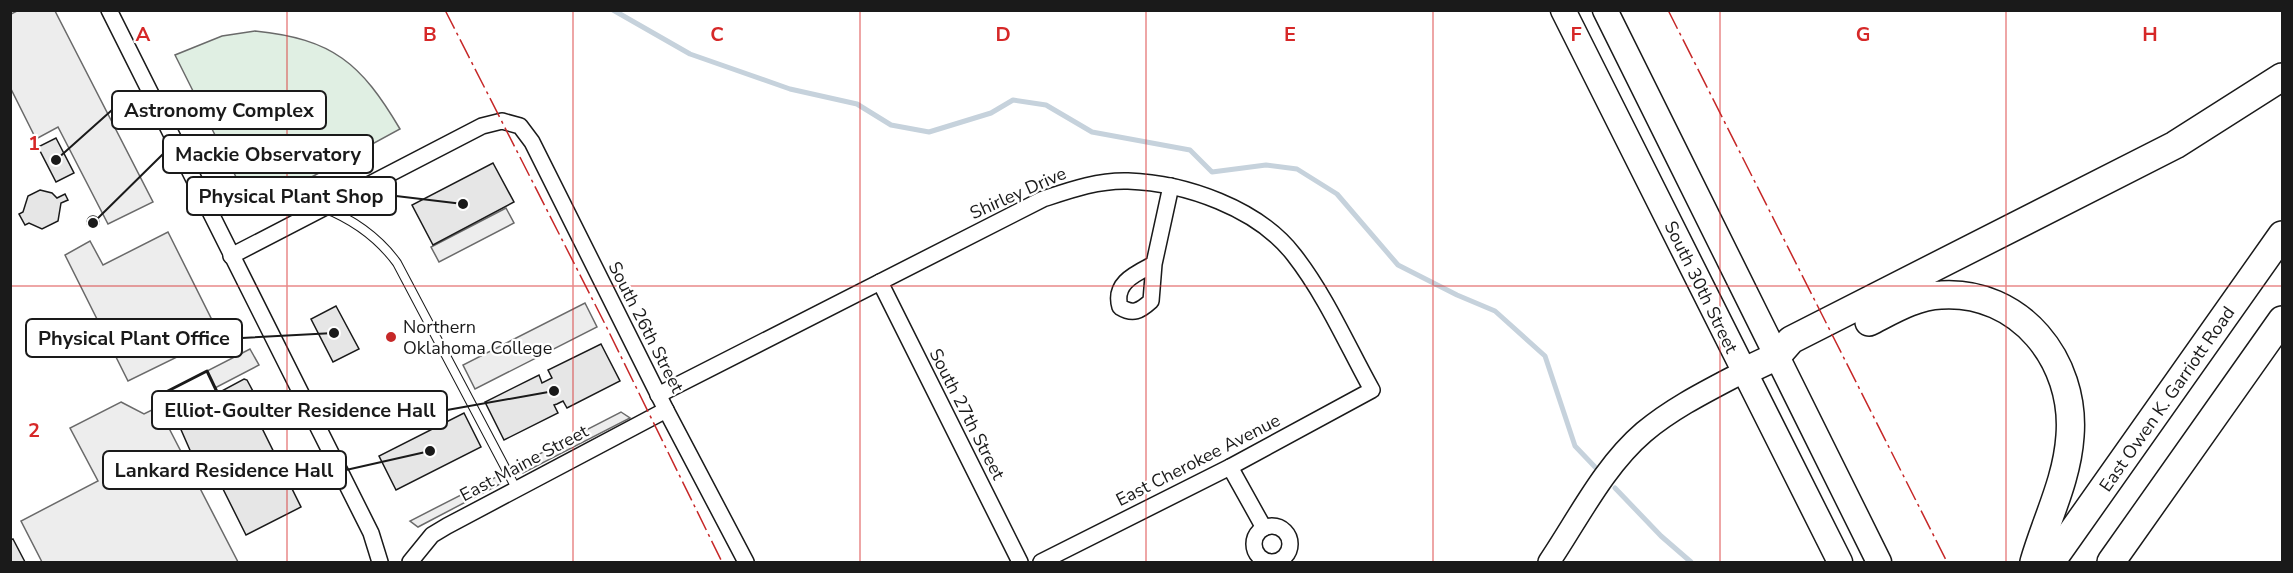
<svg xmlns="http://www.w3.org/2000/svg" width="2293" height="573" font-family="'Nunito Sans',sans-serif">
<style>
.green{fill:#e0efe3;stroke:#6a6a6a;stroke-width:1.5}
.parking{fill:#ededed;stroke:#6a6a6a;stroke-width:1.5}
.lines{fill:none;stroke-linecap:round;stroke-linejoin:round}
.stream{stroke:#c6d2dc;stroke-width:5}
.building{fill:#e6e6e6;stroke:#1a1a1a;stroke-width:1.5}
.lane-casing{stroke:#1a1a1a;stroke-width:10}
.street-casing{stroke:#1a1a1a;stroke-width:18}
.secondary-casing{stroke:#1a1a1a;stroke-width:24}
.primary-casing{stroke:#1a1a1a;stroke-width:27}
.highway-casing{stroke:#1a1a1a;stroke-width:30}
.lane{stroke:#fff;stroke-width:8}
.street{stroke:#fff;stroke-width:15}
.secondary{stroke:#fff;stroke-width:21}
.primary{stroke:#fff;stroke-width:24}
.highway{stroke:#fff;stroke-width:27}
.wall{stroke:#1a1a1a;stroke-width:3}
.power{stroke:#c62828;stroke-width:1.5;stroke-dasharray:21 4.5 3 4.5;stroke-linecap:butt}
.grid{fill:none;stroke:#d62828;stroke-width:1.5;stroke-opacity:0.55}
.poi-dot{fill:#c62828;stroke:#fff;stroke-width:2}
.labels{text-anchor:middle;stroke-width:4.5;stroke-linejoin:round;paint-order:stroke}
.street-label{font-size:18px;fill:#1a1a1a;stroke:#fff}
.poi-label{font-size:18px;fill:#1a1a1a;stroke:#fff;text-anchor:start}
.grid-label{font-size:20px;text-anchor:middle;font-weight:bold;fill:#d62828;stroke:#fff;stroke-width:4.5;stroke-linejoin:round;paint-order:stroke}
.leader{fill:none;stroke:#1a1a1a;stroke-width:2}
.callout-dot{fill:#1a1a1a;stroke:#fff;stroke-width:2}
.callout{fill:#fff;stroke:#1a1a1a;stroke-width:2}
.callout-label{font-size:20px;text-anchor:middle;font-weight:bold;fill:#1a1a1a}
</style>
<rect width="100%" height="100%" fill="#fff"/>
<path class="green" d="M255 31C333 39 361 63 400 129L273 198 261 203 246 197 175 55 222 36Z"/>
<g class="parking">
<path d="M17 11H55L153 202 108 224 58 127 36 139 11 89V14Z"/>
<path d="M506 208 514 223 439 262 431 247Z"/>
<path d="M168 232 220 336 128 381 65 255 90 241 103 265Z"/>
<path d="M585 303 597 327 475 389 463 365Z"/>
<path d="M250 349 259 365 215 388 207 371Z"/>
<path d="M121 402 144 414 158 407 238 562H42L21 521 98 481 70 428Z"/>
<path d="M621 412 630 418 523 473 514 467Z"/>
<path d="M502 474 500 484 418 527 410 521Z"/>
</g>
<g class="lines">
<g class="stream">
<path d="M613 10 690 54 790 89 857 104 891 125 929 132 991 113 1013 100 1046 105 1092 132 1190 150 1212 172 1266 165 1297 169 1337 194 1398 265 1457 295 1495 311 1545 356 1575 446 1595 467"/>
<path d="M1615 488 1661 536 1691 562"/>
</g>
</g>
<g class="building">
<path d="M56 138 74 173 56 182 38 147Z"/>
<path d="M493 163 514 202 433 245 412 205Z"/>
<path d="M40 190 52 193 57 198 65 194 68 200 61 203 58 221 42 229 29 223 25 225 19 214 23 212 28 196Z"/>
<circle cx="93" cy="222" r="6"/>
<path d="M336 306 359 349 333 362 311 319Z"/>
<path d="M601 344 620 381 567 408 563 401 557 404 554 405 558 413 504 440 485 402 539 375 542 383 552 378 548 370Z"/>
<path d="M244 379 247 380 262 408 254 412 301 507 246 535 204 451 193 457 175 416Z"/>
<path d="M464 413 481 447 396 490 379 456Z"/>
<path d="M13 539 25 562H10V540Z"/>
</g>
<g class="lines">
<g class="lane-casing">
<path id="lane" d="M324 208C354 220 378 237 397 263L517 490"/>
</g>
<g class="street-casing">
<g id="street">
<path d="M109 10 371 533 380 562"/>
<path d="M231 256 482 126 502 121 520 126 532 142 666 410 746 562"/>
<path d="M1154 264 1151 301C1140 311 1133 315 1120 307 1113 283 1135 274 1154 264L1171 186"/>
<path d="M880 282 1020 562"/>
<path d="M658 395 1043 199C1070 190 1098 180 1128 181 1185 183 1258 208 1294 255 1326 296 1347 345 1372 390L1230 467 1041 562"/>
<path d="M1230 467 1264 528"/>
<circle cx="1272" cy="544" r="18"/>
<path d="M410 562 432 535 447 526 666 410"/>
</g>
</g>
<g class="secondary-casing">
<path id="secondary" d="M1549 562C1578 519 1604 466 1644 432 1674 407 1709 390 1743 372"/>
</g>
<g class="primary-casing">
<g id="primary">
<path d="M1563 10 1840 562"/>
<path d="M1605 10 1879 562"/>
</g>
</g>
<g class="highway-casing">
<g id="highway">
<path d="M1869 322C1891 311 1915 296 1941 295 2020 290 2076 361 2070 436 2067 481 2046 520 2034 562"/>
<path d="M1743 372 1777 356 1791 340 2175 145 2282 77"/>
<path d="M2051 562 2282 235"/>
<path d="M2111 562 2282 320"/>
</g>
</g>
<use href="#lane" class="lane"/>
<use href="#street" class="street"/>
<use href="#secondary" class="secondary"/>
<use href="#primary" class="primary"/>
<use href="#highway" class="highway"/>
<path class="wall" d="M175 416 164 393 207 371 218 394"/>
<g class="power">
<path d="M445 10 605 324 722 562"/>
<path d="M1668 10 1947 562"/>
</g>
</g>
<path class="grid" d="M287 10V562M573 10V562M860 10V562M1146 10V562M1433 10V562M1720 10V562M2006 10V562M10 286H2282"/>
<circle class="poi-dot" cx="391" cy="337" r="6"/>
<g class="labels">
<g class="street-label">
<text transform="translate(1018 193) rotate(-24)" y="6">Shirley Drive</text>
<text transform="translate(1701 287) rotate(64)" y="6">South 30th Street</text>
<text transform="translate(646 327) rotate(63)" y="6">South 26th Street</text>
<text transform="translate(2167 399) rotate(-55)" y="6">East Owen K. Garriott Road</text>
<text transform="translate(967 414) rotate(63)" y="6">South 27th Street</text>
<text transform="translate(1198 460) rotate(-27)" y="6">East Cherokee Avenue</text>
<text transform="translate(524 463) rotate(-28)" y="6">East Maine Street</text>
</g>
<g class="poi-label">
<text x="403" y="333">Northern<tspan x="403" dy="21">Oklahoma College</tspan></text>
</g>
</g>
<g class="grid-label">
<text x="143" y="41">A</text>
<text x="430" y="41">B</text>
<text x="717" y="41">C</text>
<text x="1003" y="41">D</text>
<text x="1290" y="41">E</text>
<text x="1576" y="41">F</text>
<text x="1863" y="41">G</text>
<text x="2150" y="41">H</text>
<text x="34" y="150">1</text>
<text x="34" y="437">2</text>
</g>
<path class="leader" d="M56 160L112 110M93 223L163 154M463 204L396 196M334 333L242 338M554 391L447 410M430 451L346 470"/>
<g class="callout-dot">
<circle cx="56" cy="160" r="6"/>
<circle cx="93" cy="223" r="6"/>
<circle cx="463" cy="204" r="6"/>
<circle cx="334" cy="333" r="6"/>
<circle cx="554" cy="391" r="6"/>
<circle cx="430" cy="451" r="6"/>
</g>
<g class="callout">
<rect x="112" y="91" width="214" height="38" rx="6"/>
<rect x="163" y="135" width="210" height="38" rx="6"/>
<rect x="187" y="177" width="209" height="38" rx="6"/>
<rect x="26" y="319" width="216" height="38" rx="6"/>
<rect x="152" y="391" width="295" height="38" rx="6"/>
<rect x="103" y="451" width="243" height="38" rx="6"/>
</g>
<g class="callout-label">
<text x="219" y="117">Astronomy Complex</text>
<text x="268" y="161">Mackie Observatory</text>
<text x="291" y="203">Physical Plant Shop</text>
<text x="134" y="345">Physical Plant Office</text>
<text x="300" y="417">Elliot-Goulter Residence Hall</text>
<text x="224" y="477">Lankard Residence Hall</text>
</g>
<rect width="2293" height="573" fill="none" stroke="#1a1a1a" stroke-width="24"/>
</svg>
